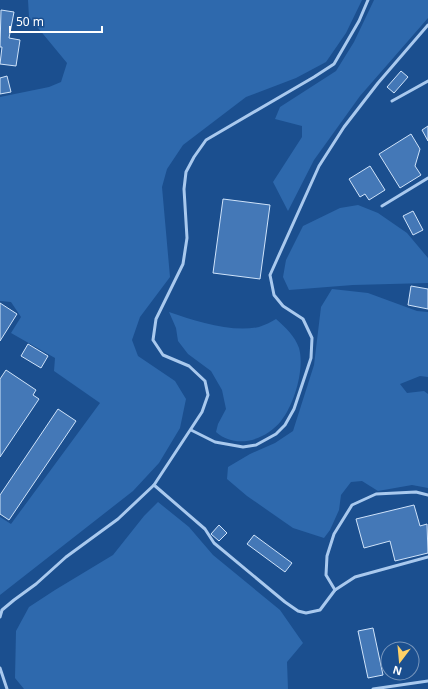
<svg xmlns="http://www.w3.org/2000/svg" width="428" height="689" font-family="'Noto Sans',sans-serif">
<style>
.green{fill:#2e69ad}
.building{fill:#4478b7;stroke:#cfe3fa}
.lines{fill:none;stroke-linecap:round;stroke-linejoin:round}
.service{stroke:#a9c9ee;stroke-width:3}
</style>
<rect width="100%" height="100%" fill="#1b4f8f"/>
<g class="green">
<path d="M28 0H362L346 33 326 62 296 78 246 97 183 145 167 169 162 187 170 277 140 317 132 340 138 356 175 381 186 399 180 428 159 463 133 491 0 595V517L11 524 100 403 54 371 55 358 11 333 21 317 11 302 0 301V97L49 87 61 82 67 63 29 17Z"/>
<path d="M374 0H428V18L360 96 314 160 288 211 273 182 302 137V126L275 119 280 107 336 71 354 42Z"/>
<path d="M358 205 378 213 407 233 428 258V283L353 285 289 290 283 277 286 260 303 226 340 208Z"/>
<path d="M332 289 368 293 417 311 428 312V377L420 376 400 384 407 393 424 391 428 394V488L412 485 378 491 362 481 351 482 341 495 339 510 330 530 324 538 293 528 247 496 227 479 228 467 250 454 275 443 293 431 314 365 321 307Z"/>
<path d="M169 312C195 321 232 333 259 327 265 325 271 322 276 319 285 327 295 336 299 348 305 369 294 405 281 421 265 441 235 449 216 432L218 424 226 409 222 390 211 371 188 354 178 341 176 328Z"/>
<path d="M158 502 189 527 213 555 280 610 303 643 287 662 288 689H24L15 678 16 631 29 607 55 590 113 555 144 516Z"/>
</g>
<g class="building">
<path d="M1 10 14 12 9 38 20 40 16 66 0 64 2 47H0Z"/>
<path d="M401 71 408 77 394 93 387 87Z"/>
<path d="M7 76 11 92 0 94V78Z"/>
<path d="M428 126V141L422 130Z"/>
<path d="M411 134 420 149 415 166 421 175 400 188 379 154Z"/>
<path d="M370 166 385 190 369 200 365 194 360 197 349 179Z"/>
<path d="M223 199 270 205 260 279 213 273Z"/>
<path d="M413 211 423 230 413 235 403 216Z"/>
<path d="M411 286 428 289V309L408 305Z"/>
<path d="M0 303 17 314 0 341Z"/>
<path d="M28 344 48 356 41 368 21 356Z"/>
<path d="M6 370 36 390 33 395 39 399 0 457V379Z"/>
<path d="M58 409 76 421 9 520 0 514V495Z"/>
<path d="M414 505 420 526 427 524 428 553 395 561 390 541 364 548 356 519Z"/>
<path d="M219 525 227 533 219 541 211 534Z"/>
<path d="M254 535 292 563 285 572 247 544Z"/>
<path d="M373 628 383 675 368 678 358 631Z"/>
</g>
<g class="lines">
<g class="service">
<path d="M392 101 428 81"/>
<path d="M382 206 428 178"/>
<path d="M191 430 215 442 243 447 256 445 276 434 285 425 294 409 311 358 312 338 303 319 283 306 274 295 270 275 319 166 344 127 378 83 428 25"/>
<path d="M154 485 205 529 214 543 285 602 298 611 306 613 320 610 335 590 355 577 428 557"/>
<path d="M335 590 326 575 327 556 334 534 352 505 376 494 416 492 428 495"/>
<path d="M0 617 2 610 14 600 36 584 66 557 118 519 154 485 202 412 208 395 205 381 189 366 163 355 153 340 156 319 183 264 187 238 184 189 186 172 194 157 206 140 314 77 334 64 359 21 368 0"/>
<path d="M0 668 7 689"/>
<path d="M373 689 428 681"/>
</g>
</g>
<g transform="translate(400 661) rotate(196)"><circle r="19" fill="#1b4f8f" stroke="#7695bc"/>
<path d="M0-3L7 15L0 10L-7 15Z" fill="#ffd166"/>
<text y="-6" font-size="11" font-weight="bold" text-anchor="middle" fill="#ffffff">N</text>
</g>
<path d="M10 26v6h92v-6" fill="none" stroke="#ffffff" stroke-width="2"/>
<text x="16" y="26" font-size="12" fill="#ffffff" stroke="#1b4f8f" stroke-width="3" paint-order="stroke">50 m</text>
</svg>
